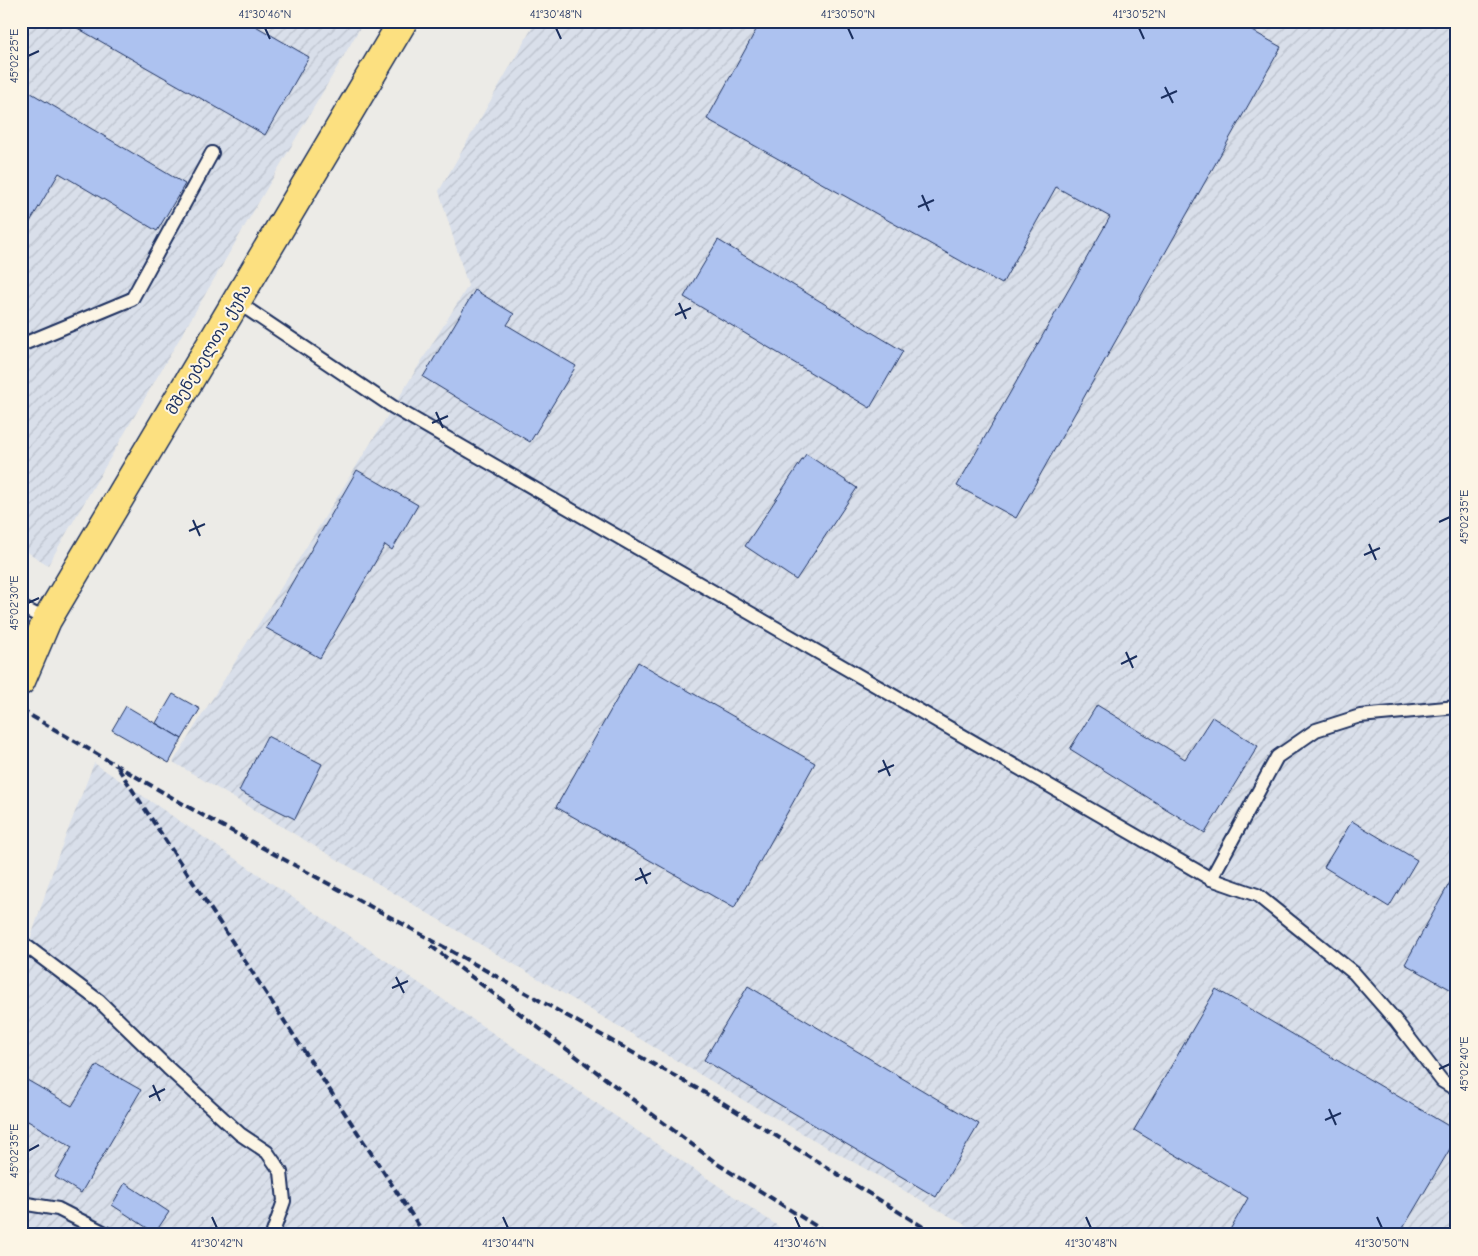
<svg xmlns="http://www.w3.org/2000/svg" width="1478" height="1256" font-family="'Comic Neue','Noto Sans Georgian',sans-serif">
<style>
.industrial{fill:url(#industrial-furrows)}
.building{fill:#adc2f0;stroke:#1b2f5e}
.lines{fill:none;stroke-linecap:round;stroke-linejoin:round}
.lane-casing{stroke:#1b2f5e;stroke-width:16}
.primary-casing{stroke:#1b2f5e;stroke-width:31}
.lane{stroke:#fcf5e5;stroke-width:12}
.primary{stroke:#fce080;stroke-width:28}
.rail{stroke:#1b2f5e;stroke-width:4;stroke-dasharray:8 4;stroke-linecap:butt}
.ticks{fill:none;stroke:#1b2f5e;stroke-width:2}
.labels{text-anchor:middle;stroke-width:4;stroke-linejoin:round;paint-order:stroke}
.street-label{font-size:16px;fill:#1b2f5e;stroke:#fcf5e5}
.neatline{fill:none;stroke:#1b2f5e;stroke-width:2}
.ticks-label{font-size:12px;text-anchor:middle;fill:#1b2f5e}
</style>
<defs>
<pattern id="industrial-furrows" width="10" height="10" patternUnits="userSpaceOnUse" patternTransform="scale(1.25)"><rect width="10" height="10" fill="#d9dfea"/><path d="M-1 1l2-2M0 10L10 0M9 11l2-2" fill="none" stroke="#bac0cb"/></pattern>
</defs>
<rect width="100%" height="100%" fill="#ecebe7"/>
<filter id="ink" filterUnits="userSpaceOnUse"><feTurbulence type="fractalNoise" baseFrequency=".02" numOctaves="2"/><feDisplacementMap in="SourceGraphic" scale="10" xChannelSelector="R" yChannelSelector="G"/><feConvolveMatrix kernelMatrix="1 2 1 2 8 2 1 2 1" color-interpolation-filters="sRGB"/></filter>
<g filter="url(#ink)">
<g class="industrial">
<path d="M21 21H364L48 565 21 548Z"/>
<path d="M536 21H1444L1457 28V1235H983L743 1100 173 762 468 286 439 191Z"/>
<path d="M94 763 791 1235H21V968L56 861Z"/>
</g>
<g class="building">
<path d="M65 21H247L309 57 265 135Z"/>
<path d="M761 21H1235L1281 47 1016 518 957 486 1110 217 1056 187 1002 284 707 119Z"/>
<path d="M21 87 185 184 157 231 59 173 21 237Z"/>
<path d="M718 240 903 351 870 408 684 297Z"/>
<path d="M475 290 514 314 507 325 576 366 530 442 423 377Z"/>
<path d="M806 454 857 488 796 580 745 546Z"/>
<path d="M357 470 418 505 392 550 385 545 320 658 266 628Z"/>
<path d="M638 662 815 763 734 908 556 807Z"/>
<path d="M173 694 200 709 182 739 156 723Z"/>
<path d="M1097 705 1185 759 1212 717 1258 746 1205 833 1070 749Z"/>
<path d="M126 706 182 739 169 763 112 730Z"/>
<path d="M267 736 322 764 295 819 239 791Z"/>
<path d="M1352 821 1417 860 1389 907 1324 867Z"/>
<path d="M1455 873 1457 874V993L1405 964Z"/>
<path d="M748 986 979 1124 936 1197 704 1060Z"/>
<path d="M1216 989 1457 1131V1137L1399 1235H1227L1248 1198 1134 1130Z"/>
<path d="M97 1065 141 1090 81 1193 55 1177 72 1147 21 1117V1090L27 1080 72 1106Z"/>
<path d="M125 1183 169 1212 155 1233 112 1205Z"/>
</g>
<g class="lines">
<g class="lane-casing">
<g id="lane">
<path d="M237 302 393 407 1211 879 1277 757 1316 730 1360 716 1457 707"/>
<path d="M21 345 132 299 212 153"/>
<path d="M21 607 47 620"/>
<path d="M1211 879 1257 895 1354 973 1396 1021 1442 1081 1457 1090"/>
<path d="M21 942 99 1001 168 1068 240 1134 267 1152 281 1172 284 1201 272 1235"/>
<path d="M21 1203 58 1209 109 1235"/>
</g>
</g>
<g class="primary-casing">
<path id="primary" d="M21 681 47 620 403 21"/>
</g>
<use href="#lane" class="lane"/>
<use href="#primary" class="primary"/>
<g class="rail">
<path d="M21 710 204 816 401 923 723 1103 936 1235"/>
<path d="M118 768 425 1235"/>
<path d="M431 946 719 1165 830 1235"/>
</g>
</g>
</g>
<path class="ticks" d="M265 28 270 39M556 28 561 39M848 28 853 39M1139 28 1144 39M28 56 39 51M1165 87 1173 103M1161 98 1177 91M922 195 929 211M918 207 934 200M679 303 686 319M675 315 691 308M436 412 443 428M432 423 448 416M193 520 200 536M1439 522 1450 517M189 531 205 524M1369 544 1376 560M1364 555 1380 548M28 603 39 598M1126 652 1133 668M1121 664 1137 656M883 760 890 776M878 772 894 765M640 868 647 884M635 880 651 873M396 977 404 993M392 988 408 981M1439 1069 1450 1064M153 1085 160 1101M149 1097 165 1089M1329 1109 1336 1125M1325 1120 1341 1113M28 1151 39 1145M212 1217 217 1228M503 1217 508 1228M795 1217 800 1228M1086 1217 1091 1228M1377 1217 1382 1228"/>
<g class="labels">
<g class="street-label">
<text transform="translate(208 349) rotate(-59)" y="6">მშენებელთა ქუჩა</text>
</g>
</g>
<rect width="1478" height="1256" fill="none" stroke="#fcf5e5" stroke-width="55"/>
<rect x="28" y="28" width="1422" height="1200" class="neatline"/>
<g class="ticks-label">
<text x="265" y="18">41°30'46"N</text>
<text x="556" y="18">41°30'48"N</text>
<text x="848" y="18">41°30'50"N</text>
<text x="1139" y="18">41°30'52"N</text>
<text transform="translate(14 56) rotate(-90)" y="4">45°02'25"E</text>
<text transform="translate(1464 517) rotate(-90)" y="4">45°02'35"E</text>
<text transform="translate(14 603) rotate(-90)" y="4">45°02'30"E</text>
<text transform="translate(1464 1064) rotate(-90)" y="4">45°02'40"E</text>
<text transform="translate(14 1151) rotate(-90)" y="4">45°02'35"E</text>
<text x="217" y="1247">41°30'42"N</text>
<text x="508" y="1247">41°30'44"N</text>
<text x="800" y="1247">41°30'46"N</text>
<text x="1091" y="1247">41°30'48"N</text>
<text x="1382" y="1247">41°30'50"N</text>
</g>
</svg>
